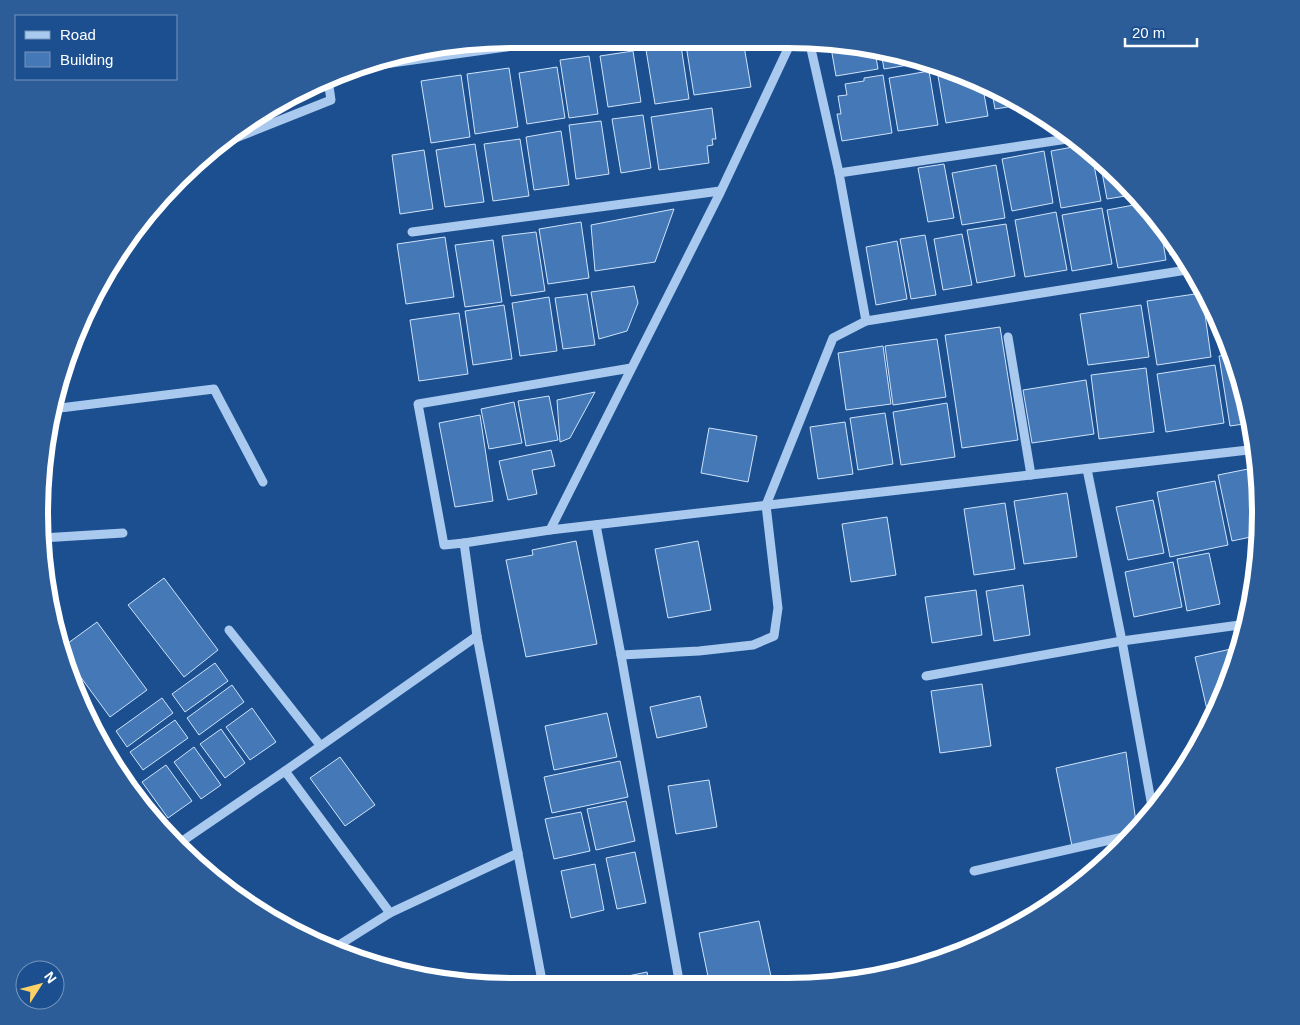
<svg xmlns="http://www.w3.org/2000/svg" width="1300" height="1025" font-family="Arial,sans-serif">
<style>
.building{fill:#4478b7;stroke:#cfe3fa}
.lines{fill:none;stroke-linecap:round;stroke-linejoin:round}
.minor{stroke:#a9c9ee;stroke-width:9}
.rim{fill:none;stroke:#fff;stroke-width:6}
</style>
<rect width="100%" height="100%" fill="#1b4f8f"/>
<g class="building">
<path d="M675 39H680L689 99 655 104 645 44Z"/>
<path d="M685 39 743 40 751 87 694 95Z"/>
<path d="M830 42 875 51 878 69 836 76Z"/>
<path d="M633 51 641 102 608 107 600 56Z"/>
<path d="M881 52 927 61V62L884 69Z"/>
<path d="M589 56 598 114 569 118 560 60Z"/>
<path d="M557 67 565 118 527 124 519 73Z"/>
<path d="M509 68 518 127 475 134 467 74Z"/>
<path d="M948 68 982 83 988 116 946 123 937 70Z"/>
<path d="M929 71 938 125 898 131 889 78Z"/>
<path d="M461 75 470 137 431 143 421 81Z"/>
<path d="M883 75 892 133 842 141 837 114H841L838 96 847 95 845 84 864 81V78Z"/>
<path d="M991 87 1024 102 1027 104 995 109Z"/>
<path d="M712 108 716 139H712L713 145 707 146 709 163 659 170 651 117Z"/>
<path d="M643 115 651 168 621 173 612 119Z"/>
<path d="M601 121 609 174 576 179 569 125Z"/>
<path d="M561 131 569 185 534 190 526 137Z"/>
<path d="M520 139 529 196 493 201 484 144Z"/>
<path d="M475 144 484 202 445 207 436 150Z"/>
<path d="M1084 145 1091 150 1101 201 1061 208 1051 151Z"/>
<path d="M424 150 433 209 400 214 392 155Z"/>
<path d="M1044 151 1053 203 1012 211 1002 159Z"/>
<path d="M1099 156H1100L1132 195 1107 199Z"/>
<path d="M944 164 954 218 928 222 918 168Z"/>
<path d="M996 165 1005 218 962 225 952 173Z"/>
<path d="M1139 204 1161 230 1166 260 1118 268 1107 210Z"/>
<path d="M1102 208 1112 264 1072 271 1062 215Z"/>
<path d="M674 209 655 262 595 271 591 225Z"/>
<path d="M1056 212 1067 270 1025 277 1015 220Z"/>
<path d="M581 222 589 278 548 284 539 229Z"/>
<path d="M1006 224 1015 276 977 283 967 230Z"/>
<path d="M536 232 545 291 511 296 502 236Z"/>
<path d="M962 234 972 285 943 290 934 239Z"/>
<path d="M925 235 936 295 911 299 900 239Z"/>
<path d="M445 237 454 297 406 304 397 244Z"/>
<path d="M1167 238 1180 253 1170 255Z"/>
<path d="M493 240 502 302 465 307 455 245Z"/>
<path d="M897 241 907 299 876 305 866 247Z"/>
<path d="M634 286 638 303 627 331 599 339 591 292Z"/>
<path d="M1202 293 1211 357 1157 365 1147 301Z"/>
<path d="M587 294 595 345 563 349 555 298Z"/>
<path d="M549 297 557 351 520 356 512 303Z"/>
<path d="M504 305 512 359 473 365 465 311Z"/>
<path d="M1141 305 1149 357 1088 365 1080 314Z"/>
<path d="M459 313 468 374 419 381 410 320Z"/>
<path d="M1000 327 1018 440 962 448 945 335Z"/>
<path d="M937 339 946 397 893 405 885 346Z"/>
<path d="M883 346 891 404 846 410 838 353Z"/>
<path d="M1233 354 1251 423 1230 426 1219 356Z"/>
<path d="M1215 365 1224 423 1166 432 1157 374Z"/>
<path d="M1146 368 1154 432 1099 439 1091 375Z"/>
<path d="M1086 380 1094 434 1032 443 1023 390Z"/>
<path d="M595 392 570 438 560 442 557 400Z"/>
<path d="M549 396 558 440 526 446 518 401Z"/>
<path d="M514 402 522 443 489 449 481 409Z"/>
<path d="M947 403 955 457 901 465 893 412Z"/>
<path d="M885 413 893 464 858 470 850 418Z"/>
<path d="M480 415 493 501 455 507 439 423Z"/>
<path d="M845 422 853 474 818 479 810 427Z"/>
<path d="M709 428 757 436 748 482 701 473Z"/>
<path d="M551 450 555 466 532 470 537 494 508 500 499 461Z"/>
<path d="M1258 467 1260 535 1232 541 1218 475Z"/>
<path d="M1215 481 1228 545 1170 557 1157 492Z"/>
<path d="M1067 493 1077 557 1024 564 1014 501Z"/>
<path d="M1153 500 1164 553 1128 560 1116 507Z"/>
<path d="M1005 503 1015 569 974 575 964 509Z"/>
<path d="M887 517 896 575 851 582 842 524Z"/>
<path d="M576 541 597 644 526 657 506 560 533 555 532 550Z"/>
<path d="M698 541 711 610 668 618 655 549Z"/>
<path d="M1209 553 1220 604 1187 611 1177 559Z"/>
<path d="M1173 562 1182 607 1134 617 1125 572Z"/>
<path d="M164 578 218 650 184 677 128 605Z"/>
<path d="M1023 585 1030 635 994 641 986 591Z"/>
<path d="M976 590 982 635 932 643 925 597Z"/>
<path d="M97 622 147 690 110 717 60 649Z"/>
<path d="M1240 647 1213 722 1210 723 1195 657Z"/>
<path d="M215 663 228 681 185 712 172 694Z"/>
<path d="M982 684 991 746 940 753 931 691Z"/>
<path d="M232 685 244 702 199 735 187 718Z"/>
<path d="M700 696 707 727 657 738 650 707Z"/>
<path d="M162 698 173 713 127 747 116 731Z"/>
<path d="M252 708 276 742 250 760 226 727Z"/>
<path d="M607 713 617 757 554 770 545 726Z"/>
<path d="M175 720 188 738 143 770 130 752Z"/>
<path d="M221 729 245 763 225 778 200 744Z"/>
<path d="M194 747 221 785 201 799 174 762Z"/>
<path d="M1126 752 1137 829 1135 831 1072 846 1056 768Z"/>
<path d="M340 757 375 805 345 826 310 778Z"/>
<path d="M620 761 628 797 552 813 544 777Z"/>
<path d="M166 765 192 801 168 818 142 782Z"/>
<path d="M709 780 717 827 676 834 668 786Z"/>
<path d="M626 801 635 841 596 850 587 809Z"/>
<path d="M581 812 590 851 554 859 545 819Z"/>
<path d="M635 852 646 903 617 909 606 858Z"/>
<path d="M595 864 604 910 571 918 561 871Z"/>
<path d="M759 921 772 981 748 985 710 986 699 933Z"/>
<path d="M1006 931 981 943 979 936Z"/>
<path d="M647 972 650 986H580Z"/>
</g>
<g class="lines">
<g class="minor">
<path d="M809 40 839 173 866 321"/>
<path d="M363 67 564 39"/>
<path d="M223 143 331 100 328 80"/>
<path d="M839 173 1074 138"/>
<path d="M412 232 720 191"/>
<path d="M1008 337 1031 475"/>
<path d="M52 409 214 389 263 482"/>
<path d="M1087 469 1122 641 1153 812"/>
<path d="M596 525 621 655 680 986"/>
<path d="M550 530 719 195 792 40"/>
<path d="M42 538 123 533"/>
<path d="M464 543 550 530 1257 449"/>
<path d="M229 630 320 745"/>
<path d="M621 655 699 651 753 645 774 636 778 608 766 505 833 338 866 321 1193 269"/>
<path d="M926 676 1122 641 1247 624"/>
<path d="M285 771 390 913"/>
<path d="M178 844 285 771 477 636"/>
<path d="M974 871 1132 835"/>
<path d="M331 950 390 913 518 853"/>
<path d="M543 986 477 636 464 543 444 545 418 404 631 368"/>
</g>
</g>
<path d="M0 0H1300V1025H0ZM513 48H787A465 465 0 0 1 1252 513V513A465 465 0 0 1 787 978H513A465 465 0 0 1 48 513V513A465 465 0 0 1 513 48Z" fill="#2d5d98" fill-rule="evenodd"/>
<path class="rim" d="M513 48H787A465 465 0 0 1 1252 513V513A465 465 0 0 1 787 978H513A465 465 0 0 1 48 513V513A465 465 0 0 1 513 48Z"/>
<rect x="15" y="15" width="162" height="65" fill="#1b4f8f" stroke="#7695bc"/>
<rect x="25" y="31" width="25" height="8" fill="#a9c9ee" stroke="#7695bc"/>
<text x="60" y="40" font-size="15" fill="#ffffff">Road</text>
<rect x="25" y="52" width="25" height="15" fill="#4478b7" stroke="#7695bc"/>
<text x="60" y="65" font-size="15" fill="#ffffff">Building</text>
<g transform="translate(40 985) rotate(54)"><circle r="24" fill="#1b4f8f" stroke="#7695bc"/>
<path d="M0-4L9 19L0 12L-9 19Z" fill="#ffd166"/>
<text y="-8" font-size="14" font-weight="bold" text-anchor="middle" fill="#ffffff">N</text>
</g>
<path d="M1125 38v8h72v-8" fill="none" stroke="#ffffff" stroke-width="2.5"/>
<text x="1132" y="38" font-size="15" fill="#ffffff" stroke="#1b4f8f" stroke-width="4" paint-order="stroke">20 m</text>
</svg>
